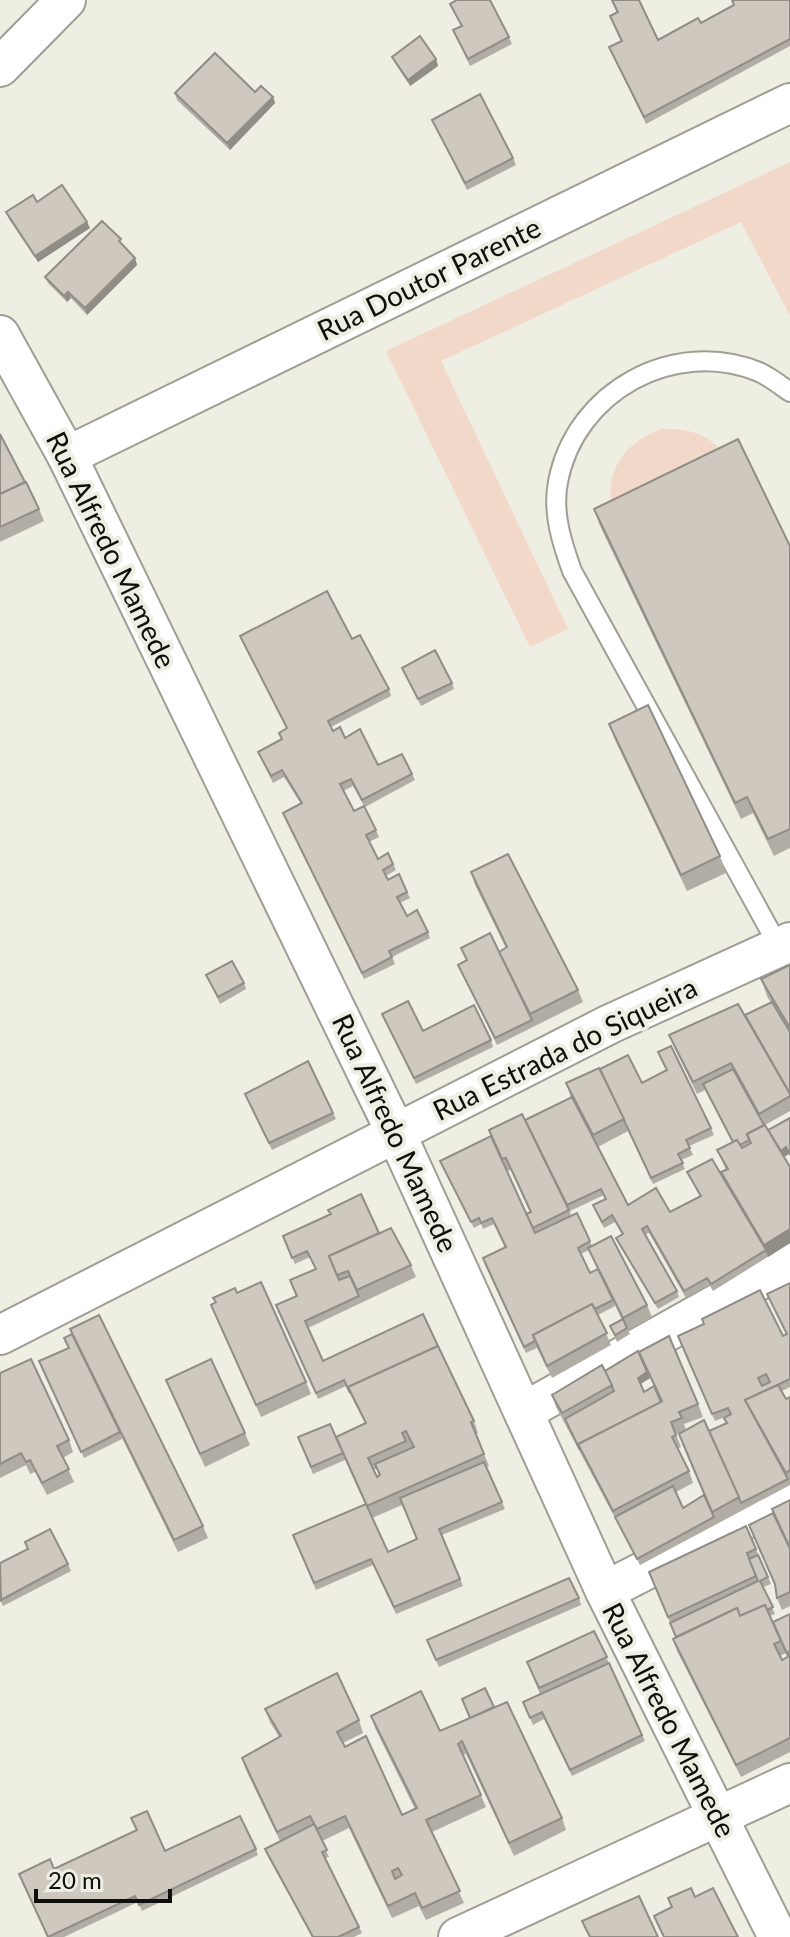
<svg xmlns="http://www.w3.org/2000/svg" width="790" height="1937" font-family="Lato,sans-serif">
<style>
.green{fill:#f1d8c9}
.lines{fill:none;stroke-linecap:round;stroke-linejoin:round}
.lane-casing{stroke:#9f9e94;stroke-width:22}
.street-casing{stroke:#9f9e94;stroke-width:42}
.lane{stroke:#fff;stroke-width:18}
.street{stroke:#fff;stroke-width:38}
.wall{fill:#b1aca4;fill-rule:evenodd}
.shaded-wall{fill:#908c86}
.building{fill:#cec8bf;stroke:#908c86;stroke-width:2;fill-rule:evenodd}
.labels{text-anchor:middle;stroke-width:8;stroke-linejoin:round;paint-order:stroke}
.street-label{font-size:28px;fill:#0f0f0b;stroke:#efeee3}
</style>
<rect width="100%" height="100%" fill="#efeee3"/>
<g class="green">
<path d="M790 162V316L741 222 441 361 568 629 530 647 386 351Z"/>
<path d="M662 429C694 428 712 436 731 462L614 519C602 476 620 444 662 429Z"/>
</g>
<g class="lines">
<g class="lane-casing">
<path id="lane" d="M779 947 572 571C562 543 552 513 558 482 575 392 673 337 759 372 770 377 780 385 790 392"/>
</g>
<g class="street-casing">
<g id="street">
<path d="M0 67 66 0"/>
<path d="M0 335 67 456 395 1131 605 1591 778 1937"/>
<path d="M67 456 790 103"/>
<path d="M0 1335 610 1024 790 942"/>
<path d="M525 1411 790 1263"/>
<path d="M605 1591 790 1496"/>
<path d="M458 1937 790 1783"/>
</g>
</g>
<use href="#lane" class="lane"/>
<use href="#street" class="street"/>
</g>
<g class="wall">
<path d="M611 0H639L658 40 701 23 790 0V46L646 124 609 47 621 42 610 16 617 13Z"/>
<path d="M450 4 509 37 512 44 470 66 453 30 461 26Z"/>
<path d="M392 57 436 59 438 66 410 86 395 63Z"/>
<path d="M255 92 273 97 275 103 230 150 177 100 175 93Z"/>
<path d="M432 120 513 158 516 165 467 190Z"/>
<path d="M37 202 90 228 38 262 9 219 6 212Z"/>
<path d="M123 246 135 258 137 265 87 315 71 298 67 302 48 283 45 277Z"/>
<path d="M0 434 39 509 44 521 0 542Z"/>
<path d="M594 509 790 546V848L774 856 753 813 741 819 600 526Z"/>
<path d="M240 636 352 639 389 689 391 696 331 727 333 731 345 738 378 765 412 774 415 780 365 807 379 837 369 842 378 859 388 853 396 870 386 876 388 880 407 892 410 898 400 903 407 916 428 932 430 938 392 957 395 964 364 979 283 813 301 804 284 777 273 783 258 752 281 739 279 733 287 729ZM353 786 364 806 354 811 343 791Z"/>
<path d="M402 668 452 683 454 689 421 706Z"/>
<path d="M609 724 720 856 726 873 687 891 615 740Z"/>
<path d="M471 872 578 990 583 1002 497 1045 458 965 467 961 461 948 502 958 506 948 475 885Z"/>
<path d="M790 965V1111L765 1125 768 1130 790 1118V1156L789 1154 784 1157 790 1243 713 1291 709 1284 686 1298 649 1233 645 1235 677 1291 679 1297 658 1309 619 1244 616 1238 622 1234 615 1222 604 1228 596 1212 593 1205 606 1199 604 1195 570 1211 571 1216 577 1213 592 1246 647 1305 652 1317 628 1330 630 1334 617 1342 610 1326 622 1320 614 1303 615 1306 598 1315 611 1345 552 1378 537 1348 526 1353 485 1265 505 1248 494 1224 483 1229 481 1224 474 1228 440 1161 571 1098 566 1083 600 1069 642 1083 666 1070 658 1052 711 1128 714 1135 689 1146 693 1155 681 1160 685 1169 653 1184 628 1131 598 1147 628 1205 670 1212 700 1197 687 1172 724 1180 721 1172 726 1170 717 1150 732 1142 705 1090 697 1094 674 1047 669 1035 745 1015 771 1003 767 996 761 979ZM511 1170 530 1212 526 1214 507 1171ZM589 1250 597 1269 590 1273 581 1254Z"/>
<path d="M206 975 244 983 246 989 220 1004Z"/>
<path d="M382 1014 423 1031 491 1040 493 1047 416 1084Z"/>
<path d="M245 1094 333 1113 336 1119 272 1150Z"/>
<path d="M328 1210 379 1233 411 1265 416 1277 308 1328 323 1361 474 1421 478 1433 476 1434 489 1466 486 1467 505 1509 442 1535 463 1586 396 1614 373 1565 316 1590 293 1535 365 1504 345 1460 313 1474 298 1437 337 1440 365 1423 346 1386 318 1399 278 1311 297 1296 290 1280 315 1269 310 1257 295 1264 283 1236 330 1214ZM377 1468 379 1476 377 1477 374 1470ZM402 1505 417 1539 388 1552 372 1518Z"/>
<path d="M790 1283V1387L782 1391 786 1399 790 1397V1485L640 1565 556 1407 552 1395 605 1371 638 1351 698 1404 703 1417 684 1424 686 1430 709 1431 726 1423 724 1418 730 1415 715 1421 680 1343 783 1336 786 1334 767 1294ZM647 1372 654 1386 644 1392 641 1384 650 1378ZM679 1433 683 1446 706 1500 683 1508 676 1492 693 1483 689 1471 677 1449 681 1447 676 1434Z"/>
<path d="M237 1293 306 1382 311 1394 261 1417 211 1305Z"/>
<path d="M64 1338 203 1526 208 1538 178 1552 121 1436 122 1439 84 1458 39 1361 68 1348Z"/>
<path d="M0 1373 69 1440 73 1452 63 1458 74 1482 47 1495 35 1472 30 1474 26 1465 0 1478Z"/>
<path d="M166 1380 245 1433 250 1445 205 1467Z"/>
<path d="M790 1500V1606L782 1610 777 1598 776 1587 749 1525 773 1513Z"/>
<path d="M746 1526 771 1584 763 1587 775 1614 770 1616 773 1622 790 1614V1752L741 1777 677 1651 673 1639 676 1637 649 1572ZM785 1650 788 1657 782 1660 780 1656 786 1653Z"/>
<path d="M25 1542 68 1564 71 1571 3 1606 0 1600V1563L28 1549Z"/>
<path d="M579 1598 581 1605 439 1667 427 1640Z"/>
<path d="M594 1631 645 1741 572 1776 544 1719 533 1725 526 1708 540 1694 527 1662Z"/>
<path d="M494 1707 562 1818 566 1830 514 1856 466 1754 463 1755 486 1807 432 1832 464 1903 426 1920 419 1906 392 1918 349 1828 322 1841 329 1857 325 1858 362 1933 354 1937H312L267 1855 265 1849 280 1841 246 1770 242 1758 279 1737 270 1722 265 1709 359 1720 363 1733 343 1743 402 1815 415 1809 375 1728 371 1716 440 1731Z"/>
<path d="M131 1818 165 1851 256 1849 258 1855 142 1911 138 1902 64 1937H48L19 1874 54 1869 137 1830Z"/>
</g>
<g class="shaded-wall">
<path d="M436 59 438 66 410 86 408 80Z"/>
<path d="M273 97 275 103 230 150 227 143Z"/>
<path d="M87 222 90 228 38 262 35 256Z"/>
<path d="M135 258 137 265 87 315 85 308Z"/>
<path d="M68 292 71 298 67 302 64 296Z"/>
<path d="M786 1147 789 1154 782 1158 779 1152Z"/>
<path d="M790 1229V1243L768 1257 764 1245Z"/>
<path d="M647 1372 650 1378 640 1384 638 1378Z"/>
</g>
<g class="building">
<path d="M457 0H490L509 37 468 59 453 30 462 26 450 4Z"/>
<path d="M612 0H639L658 40 698 18 701 23 734 5 732 0H790V39L644 117 609 47 622 41 610 16 618 12Z"/>
<path d="M420 36 436 59 408 80 392 57Z"/>
<path d="M215 53 255 92 261 86 273 97 227 143 175 93Z"/>
<path d="M480 94 513 158 465 183 432 120Z"/>
<path d="M62 185 87 222 35 256 6 212 33 195 37 202Z"/>
<path d="M102 221 121 239 119 241 135 258 85 308 68 292 64 296 45 277Z"/>
<path d="M0 434 25 482 0 494Z"/>
<path d="M738 439 790 546V829L768 839 747 797 735 803 594 509Z"/>
<path d="M26 482 39 509 0 527V494Z"/>
<path d="M327 591 352 639 360 635 389 689 328 721 333 731 340 727 345 738 360 729 378 765 402 754 412 774 362 800 351 779 340 784 354 811 364 806 376 830 366 835 378 859 388 853 393 864 383 870 388 880 399 874 407 892 397 897 407 916 417 910 428 932 389 951 392 957 362 973 283 813 302 803 282 770 271 776 258 752 282 739 279 733 287 728 240 636Z"/>
<path d="M435 650 452 683 418 699 402 668Z"/>
<path d="M648 705 720 856 681 875 609 724Z"/>
<path d="M508 854 578 990 530 1014 499 952 507 947 471 872Z"/>
<path d="M490 933 532 1020 495 1038 458 965 467 960 461 948Z"/>
<path d="M232 961 244 983 218 997 206 975Z"/>
<path d="M790 965V1028L761 979Z"/>
<path d="M408 1001 423 1031 474 1005 491 1040 414 1078 382 1014Z"/>
<path d="M772 1002 790 1032V1094L745 1015Z"/>
<path d="M738 1004 790 1094V1096L759 1114 731 1063 693 1082 669 1035Z"/>
<path d="M671 1046 711 1128 686 1140 690 1148 678 1154 683 1163 651 1178 600 1069 628 1055 642 1083 667 1070 658 1052Z"/>
<path d="M308 1061 333 1113 269 1143 245 1094Z"/>
<path d="M599 1068 624 1119 593 1135 566 1083Z"/>
<path d="M733 1069 764 1125 747 1134 749 1140 740 1145 737 1140 733 1142 703 1084Z"/>
<path d="M572 1097 628 1205 656 1188 670 1212 701 1196 687 1172 712 1159 766 1250 711 1284 707 1278 684 1291 647 1226 642 1229 677 1291 655 1303 616 1238 623 1234 612 1215 602 1222 593 1205 606 1199 601 1189 567 1205 525 1120Z"/>
<path d="M522 1114 569 1210 533 1228 526 1214 531 1212 506 1158 502 1159 489 1130Z"/>
<path d="M790 1118V1154L786 1147 781 1151 768 1130Z"/>
<path d="M765 1125 790 1167V1229L764 1245 721 1172 728 1169 717 1150 737 1140 742 1148 751 1143 747 1134Z"/>
<path d="M491 1136 535 1233 577 1213 590 1241 578 1248 590 1273 598 1269 613 1300 595 1309 592 1304 533 1335 535 1341 524 1347 483 1258 506 1247 492 1218 481 1223 479 1218 471 1222 440 1161Z"/>
<path d="M361 1194 379 1233 329 1256 339 1280 350 1276 359 1296 305 1321 323 1361 423 1314 438 1346 348 1387 350 1393 344 1380 316 1393 276 1305 297 1296 290 1280 316 1269 307 1251 292 1258 283 1236 331 1214 328 1210Z"/>
<path d="M391 1228 411 1265 357 1290 348 1271 337 1275 329 1256Z"/>
<path d="M611 1236 647 1305 623 1318 588 1248Z"/>
<path d="M261 1282 306 1382 256 1405 211 1305 216 1302 213 1298 235 1288 237 1293Z"/>
<path d="M790 1283V1379L745 1400 788 1479 741 1503 709 1431 727 1423 724 1418 731 1414 728 1408 712 1414 678 1336 704 1324 702 1319 760 1290 783 1336 787 1334 767 1294ZM766 1374 770 1382 762 1386 758 1378Z"/>
<path d="M592 1304 607 1333 547 1366 533 1335Z"/>
<path d="M99 1315 203 1526 174 1540 70 1329Z"/>
<path d="M623 1319 627 1328 615 1335 610 1326Z"/>
<path d="M72 1334 120 1432 81 1452 39 1361 69 1348 64 1338Z"/>
<path d="M669 1336 698 1404 679 1412 682 1418 671 1422 676 1435 672 1437 689 1471 613 1511 578 1444 662 1401 639 1352Z"/>
<path d="M438 1346 474 1421 471 1422 484 1454 367 1506 336 1437 366 1423 348 1387ZM406 1431 414 1447 375 1464 380 1475 377 1477 368 1458 406 1441 402 1433Z"/>
<path d="M638 1351 647 1372 638 1378 644 1392 654 1386 661 1402 578 1444 580 1450 565 1419 614 1391 605 1371Z"/>
<path d="M31 1359 69 1440 57 1446 69 1469 42 1483 30 1460 26 1462 21 1453 0 1464V1373Z"/>
<path d="M211 1359 245 1433 200 1454 166 1380Z"/>
<path d="M602 1365 612 1385 562 1413 552 1395Z"/>
<path d="M778 1385 786 1399 790 1397V1470L786 1473 745 1400Z"/>
<path d="M704 1420 739 1497 712 1512 679 1434Z"/>
<path d="M330 1424 343 1453 311 1467 298 1437Z"/>
<path d="M484 1462 502 1502 439 1529 460 1579 394 1607 371 1559 314 1583 293 1535 366 1504 388 1552 417 1539 400 1498Z"/>
<path d="M673 1486 683 1508 704 1495 714 1517 637 1559 615 1517Z"/>
<path d="M790 1500V1548L772 1509Z"/>
<path d="M773 1513 790 1549V1592L777 1598 775 1584 749 1525Z"/>
<path d="M746 1526 756 1549 747 1553 756 1576 668 1617 649 1572Z"/>
<path d="M50 1529 68 1564 1 1600 0 1563 28 1549 25 1542Z"/>
<path d="M758 1555 768 1577 760 1581 773 1607 767 1610 765 1605 740 1616 737 1608 676 1637 670 1623 758 1581 749 1559Z"/>
<path d="M569 1578 579 1598 436 1660 427 1640Z"/>
<path d="M765 1605 781 1641 774 1644 782 1660 789 1656 787 1653 790 1651V1738L736 1765 673 1639 737 1608 740 1616Z"/>
<path d="M790 1614V1651L787 1653 788 1656 773 1622Z"/>
<path d="M594 1631 607 1657 539 1688 527 1662Z"/>
<path d="M609 1663 642 1735 570 1770 542 1712 530 1718 523 1702Z"/>
<path d="M337 1673 359 1720 337 1732 345 1747 366 1736 402 1815 417 1808 371 1716 421 1691 440 1731 507 1702 562 1818 509 1843 462 1741 458 1744 481 1795 426 1820 460 1891 422 1908 415 1893 388 1906 345 1816 317 1829 310 1816 277 1832 242 1758 281 1736 265 1709ZM398 1868 402 1875 395 1879 392 1871Z"/>
<path d="M485 1688 494 1707 470 1718 462 1699Z"/>
<path d="M147 1811 165 1851 240 1816 256 1849 139 1905 135 1896 48 1937 19 1874 50 1859 54 1869 137 1830 131 1818Z"/>
<path d="M314 1824 327 1850 322 1852 359 1927 338 1937H313L265 1849Z"/>
<path d="M691 1888 695 1897 713 1888 738 1937H664L654 1916 672 1907 668 1898Z"/>
<path d="M639 1896 658 1937H590L582 1921Z"/>
</g>
<g class="labels">
<g class="street-label">
<text transform="translate(429 279) rotate(-26)" y="10">Rua Doutor Parente</text>
<text transform="translate(111 550) rotate(64)" y="10">Rua Alfredo Mamede</text>
<text transform="translate(565 1049) rotate(-26)" y="10">Rua Estrada do Siqueira</text>
<text transform="translate(395 1133) rotate(65)" y="10">Rua Alfredo Mamede</text>
<text transform="translate(669 1720) rotate(63)" y="10">Rua Alfredo Mamede</text>
</g>
</g>
<path d="M36 1889v12h134v-12" fill="none" stroke="#0f0f0b" stroke-width="4"/>
<text x="48" y="1889" font-size="24" fill="#0f0f0b" stroke="#efeee3" stroke-width="6" paint-order="stroke">20 m</text>
</svg>
